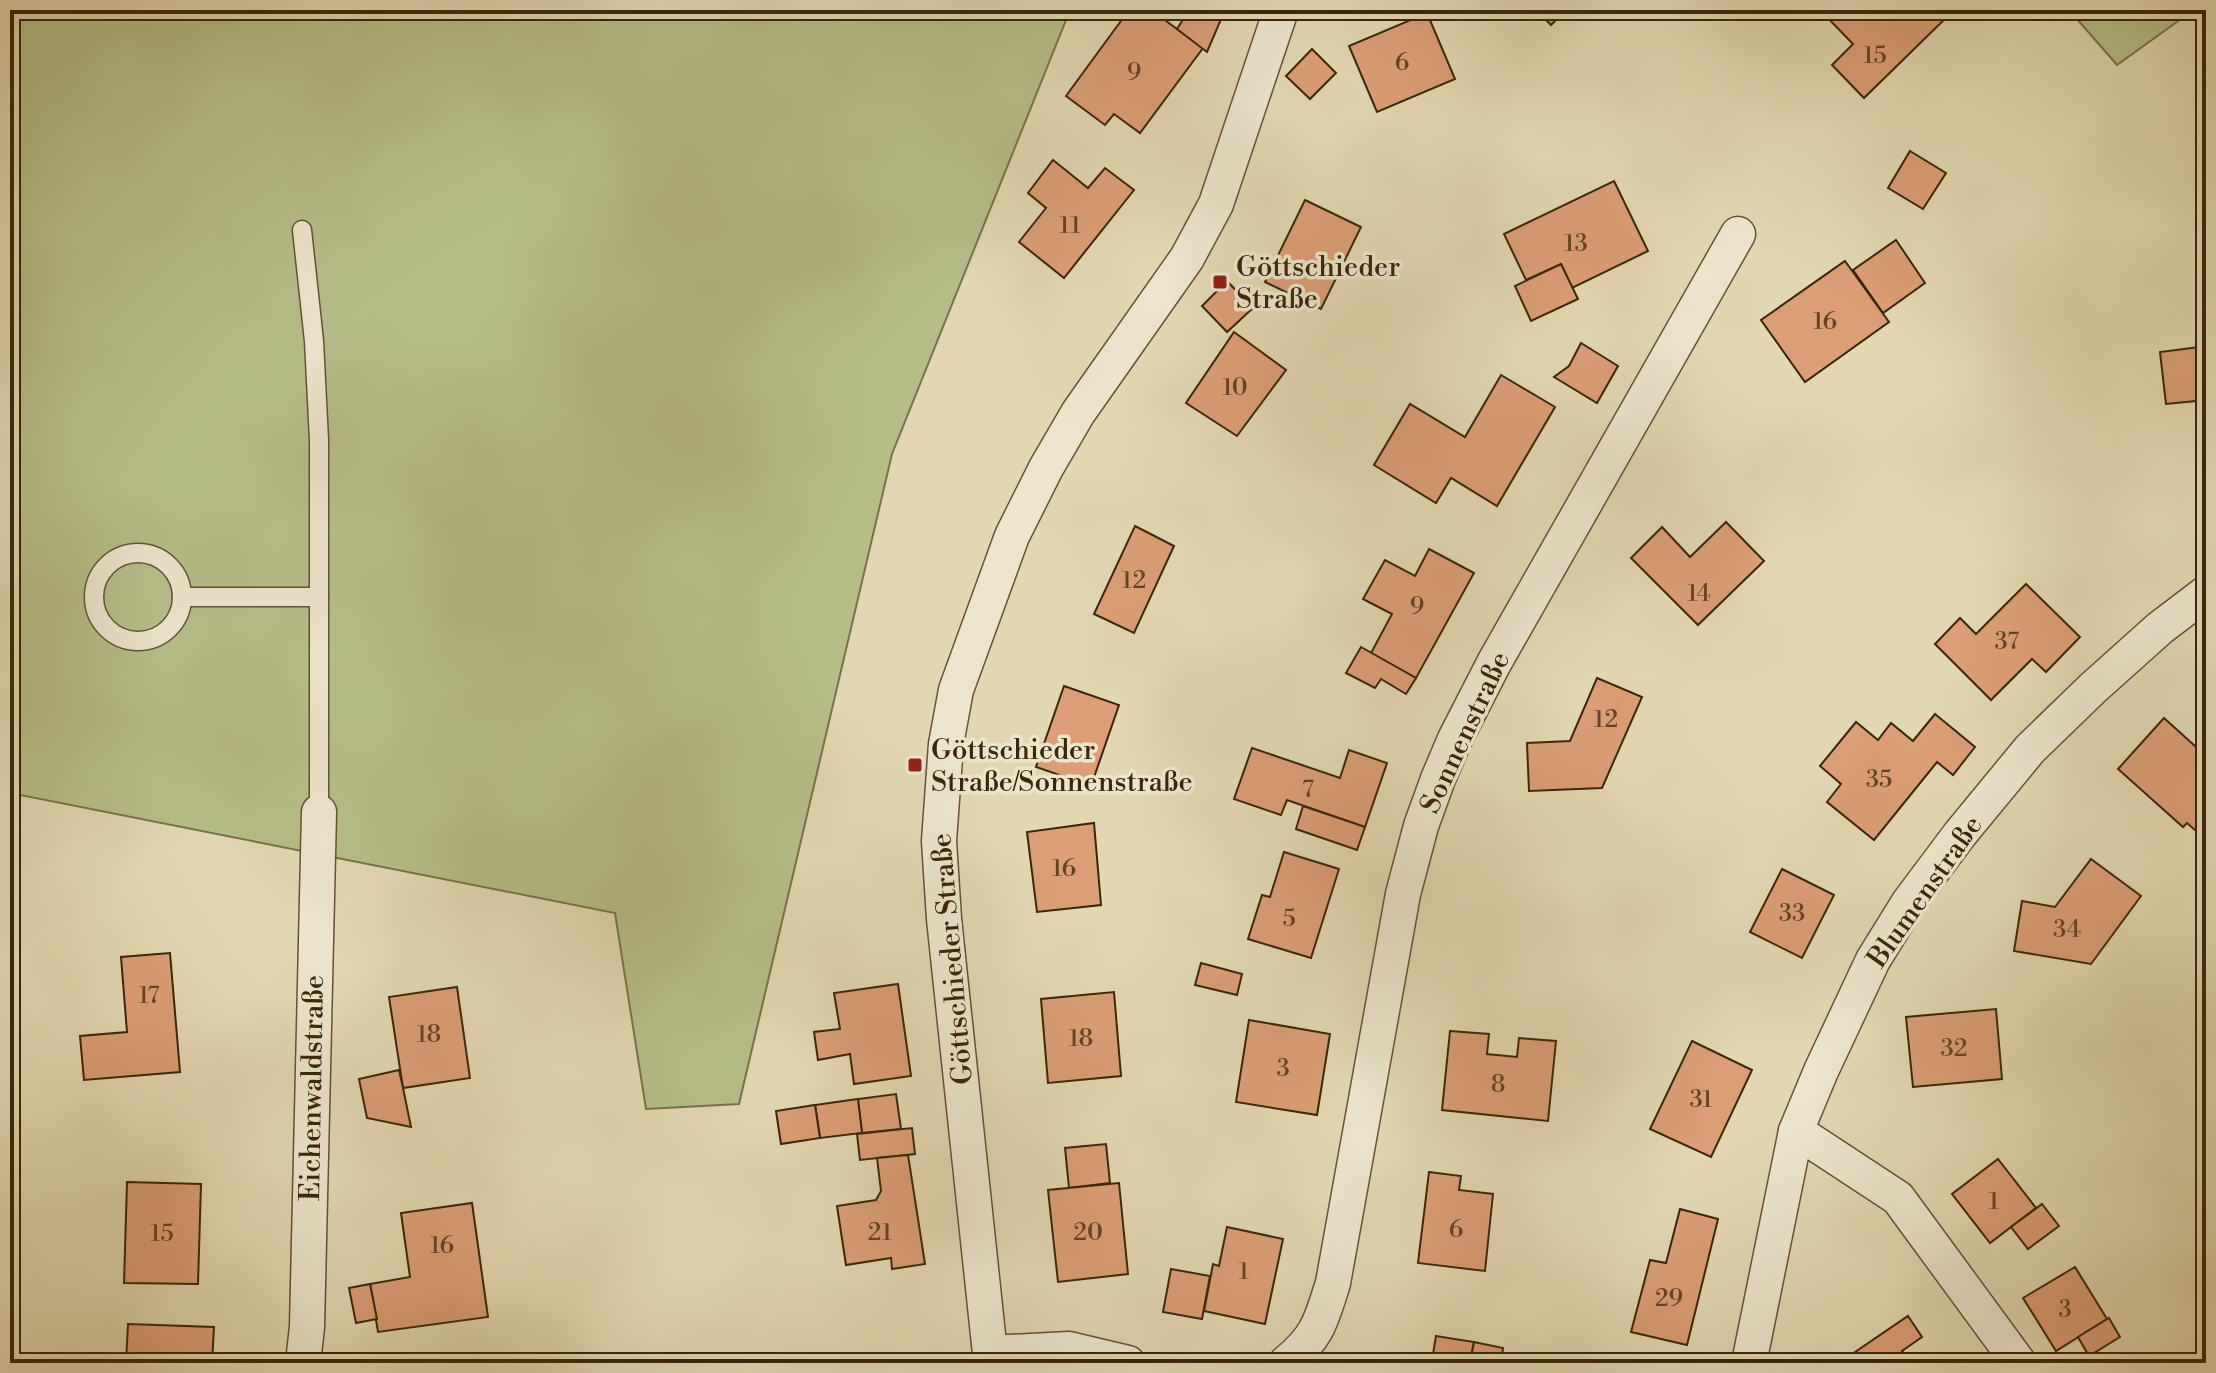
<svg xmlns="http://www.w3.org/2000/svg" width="2216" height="1373" font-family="'Libre Bodoni',serif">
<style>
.green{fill:#b6bd89;stroke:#787249;stroke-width:2}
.building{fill:#db9e76;stroke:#3a2609;stroke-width:2}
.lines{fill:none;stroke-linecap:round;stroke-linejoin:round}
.service-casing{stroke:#645233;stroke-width:21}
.minor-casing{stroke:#645233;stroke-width:37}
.service{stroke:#ece5cc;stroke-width:18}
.minor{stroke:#ece5cc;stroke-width:34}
.poi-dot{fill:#8f2418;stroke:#ece5cc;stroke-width:3}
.labels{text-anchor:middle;stroke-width:7;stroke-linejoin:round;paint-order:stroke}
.number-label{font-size:24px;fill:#624424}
.poi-label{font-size:28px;fill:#3a2609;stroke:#ece5cc;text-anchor:start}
.street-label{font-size:28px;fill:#3a2609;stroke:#ece5cc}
</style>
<rect width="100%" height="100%" fill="#e2d7b1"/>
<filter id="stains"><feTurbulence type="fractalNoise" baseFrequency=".0025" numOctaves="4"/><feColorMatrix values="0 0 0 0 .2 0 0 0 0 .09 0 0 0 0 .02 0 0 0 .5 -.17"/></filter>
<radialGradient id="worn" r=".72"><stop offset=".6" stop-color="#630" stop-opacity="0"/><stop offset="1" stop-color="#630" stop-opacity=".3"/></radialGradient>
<g class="green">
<path d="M10 10H1070L892 454 739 1104 646 1109 615 913 10 793Z"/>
<path d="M2069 10H2186L2188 14 2117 65Z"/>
</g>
<g class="building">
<path d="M1129 10H1151L1203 48 1140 133 1114 114 1105 125 1066 96Z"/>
<path d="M1189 10H1225L1207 52 1177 29Z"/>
<path d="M1536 10H1566L1551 25Z"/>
<path d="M1820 10H1950L1952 12 1864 98 1832 65 1853 44Z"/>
<path d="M1427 13 1455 79 1377 112 1349 46Z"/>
<path d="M1312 49 1336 73 1310 99 1286 76Z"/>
<path d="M1910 151 1946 173 1923 209 1888 188Z"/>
<path d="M1053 160 1088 188 1105 168 1134 190 1064 278 1019 242 1046 208 1028 193Z"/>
<path d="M1614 181 1648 251 1572 288 1561 264 1526 280 1504 234Z"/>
<path d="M1305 200 1361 227 1321 309 1265 282Z"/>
<path d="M1896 240 1925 283 1883 313 1853 270Z"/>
<path d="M1845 261 1889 322 1805 382 1761 320Z"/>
<path d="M1561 264 1578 299 1531 321 1515 286Z"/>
<path d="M1227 281 1253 308 1227 332 1202 306Z"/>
<path d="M1234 332 1286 370 1237 436 1186 403Z"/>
<path d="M1581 343 1618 366 1597 403 1554 377 1569 366Z"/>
<path d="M2199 347H2206V400L2166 404 2160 352Z"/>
<path d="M1501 375 1555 407 1497 506 1451 478 1436 503 1374 465 1410 404 1465 437Z"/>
<path d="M1726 522 1764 561 1698 625 1631 558 1662 527 1690 557Z"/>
<path d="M1135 526 1174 546 1134 633 1094 614Z"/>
<path d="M1429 549 1474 573 1416 678 1371 653 1392 614 1363 599 1385 560 1415 576Z"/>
<path d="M2026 584 2080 637 2046 672 2032 659 1991 700 1935 644 1960 618 1976 634Z"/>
<path d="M1361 647 1416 678 1406 694 1381 679 1375 688 1346 673Z"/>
<path d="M1597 678 1642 697 1602 788 1529 791 1527 743 1570 741Z"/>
<path d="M1064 686 1119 705 1091 786 1036 767Z"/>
<path d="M1935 714 1975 747 1953 775 1937 762 1874 840 1827 802 1841 784 1820 766 1856 722 1878 740 1891 723 1913 741Z"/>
<path d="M2164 718 2206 756V834L2203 837 2187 823 2183 827 2118 769Z"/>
<path d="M1252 748 1340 778 1349 750 1387 763 1365 827 1287 800 1281 815 1234 799Z"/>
<path d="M1303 806 1365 827 1357 850 1296 829Z"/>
<path d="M1094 823 1101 905 1037 912 1027 832Z"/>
<path d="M1284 852 1339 869 1311 958 1248 939 1262 895 1270 897Z"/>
<path d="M2091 859 2141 896 2091 964 2014 951 2022 901 2055 907Z"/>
<path d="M1782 869 1834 895 1802 958 1750 932Z"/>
<path d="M170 953 180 1072 84 1080 80 1036 127 1032 121 957Z"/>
<path d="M1201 963 1242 974 1237 995 1195 985Z"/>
<path d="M898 984 911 1076 854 1084 850 1054 818 1060 814 1032 840 1029 834 993Z"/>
<path d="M457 987 470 1078 403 1088 389 997Z"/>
<path d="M1114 992 1121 1076 1048 1083 1041 999Z"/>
<path d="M1996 1009 2002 1079 1913 1087 1906 1017Z"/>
<path d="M1249 1020 1330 1034 1317 1115 1236 1102Z"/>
<path d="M1450 1031 1489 1034 1487 1054 1517 1057 1519 1038 1556 1041 1548 1121 1442 1110Z"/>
<path d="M1692 1041 1752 1070 1711 1157 1650 1129Z"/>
<path d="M399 1070 403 1088 411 1127 367 1118 359 1079Z"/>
<path d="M896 1094 901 1129 862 1133 858 1099Z"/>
<path d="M858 1099 862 1133 820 1138 815 1105Z"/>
<path d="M815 1105 820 1138 781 1144 776 1111Z"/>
<path d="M912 1128 915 1154 860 1160 857 1134Z"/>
<path d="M1106 1144 1110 1183 1069 1188 1065 1148Z"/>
<path d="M908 1155 925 1264 892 1269 891 1258 846 1265 837 1206 876 1200 881 1191 877 1158Z"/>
<path d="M1998 1159 2036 1208 1990 1243 1952 1194Z"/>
<path d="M1429 1172 1461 1176 1459 1190 1493 1194 1485 1271 1418 1263Z"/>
<path d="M127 1182 201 1184 198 1284 124 1283Z"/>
<path d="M1119 1183 1128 1274 1058 1282 1048 1190Z"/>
<path d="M472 1203 488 1317 378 1332 370 1284 410 1277 401 1213Z"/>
<path d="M2042 1204 2059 1226 2028 1249 2011 1227Z"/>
<path d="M1680 1209 1718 1219 1687 1345 1631 1332 1650 1260 1666 1263Z"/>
<path d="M1227 1227 1283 1239 1265 1324 1204 1311 1213 1264 1219 1266Z"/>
<path d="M2075 1267 2107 1319 2056 1351 2023 1298Z"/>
<path d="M1171 1269 1210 1276 1202 1319 1163 1312Z"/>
<path d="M370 1284 377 1319 356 1323 349 1288Z"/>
<path d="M1908 1316 1922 1337 1902 1351 1910 1363H1839Z"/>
<path d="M2109 1318 2120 1337 2089 1356 2078 1337Z"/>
<path d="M128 1324 214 1327 212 1363H126Z"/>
<path d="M1436 1336 1474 1342 1470 1363 1432 1360Z"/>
<path d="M1474 1342 1503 1348 1501 1363H1470Z"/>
<path d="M1406 1356 1432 1360 1447 1363H1405Z"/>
</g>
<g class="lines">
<g class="service-casing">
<g id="service">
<path d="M302 230 314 341 319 440V812"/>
<circle cx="138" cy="597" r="44"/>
<path d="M182 597H319"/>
</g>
</g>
<g class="minor-casing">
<g id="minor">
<path d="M1796 1131 1898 1198 2019 1363"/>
<path d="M990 1353 1069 1349 1128 1363"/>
<path d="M303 1363 307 1327 319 812"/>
<path d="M991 1363 944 919 939 841 946 744 956 690 1012 536 1046 468 1078 413 1187 258 1216 204 1281 10"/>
<path d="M1286 1363C1318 1337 1321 1321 1333 1283L1403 894 1421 826 1438 779 1455 739 1494 663 1738 234"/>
<path d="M1749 1363 1796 1131 1821 1071 1873 960 1909 902 1960 834 2030 749 2093 688 2160 628 2206 593"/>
</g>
</g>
<use href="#service" class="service"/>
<use href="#minor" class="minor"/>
</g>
<g class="poi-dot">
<rect x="1212" y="274" width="16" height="16" rx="4"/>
<rect x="907" y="757" width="16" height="16" rx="4"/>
</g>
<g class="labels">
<g class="number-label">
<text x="1875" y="63">15</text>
<text x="1402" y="70">6</text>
<text x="1134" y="80">9</text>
<text x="1070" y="233">11</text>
<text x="1576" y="251">13</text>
<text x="1825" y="329">16</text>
<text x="1235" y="395">10</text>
<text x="1134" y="588">12</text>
<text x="1699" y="601">14</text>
<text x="1417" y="614">9</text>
<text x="2007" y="649">37</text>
<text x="1606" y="727">12</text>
<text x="1879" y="787">35</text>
<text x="1308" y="797">7</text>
<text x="1064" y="876">16</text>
<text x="1792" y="921">33</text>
<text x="1289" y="926">5</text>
<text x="2067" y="937">34</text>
<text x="149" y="1003">17</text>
<text x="429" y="1042">18</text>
<text x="1081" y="1046">18</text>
<text x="1954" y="1056">32</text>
<text x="1283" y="1076">3</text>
<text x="1498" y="1092">8</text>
<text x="1701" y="1107">31</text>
<text x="1994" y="1209">1</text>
<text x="1456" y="1237">6</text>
<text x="880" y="1240">21</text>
<text x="1088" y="1240">20</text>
<text x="162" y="1241">15</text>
<text x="442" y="1253">16</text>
<text x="1244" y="1279">1</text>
<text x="1669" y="1306">29</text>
<text x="2065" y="1317">3</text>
</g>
<g class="poi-label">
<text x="1236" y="276">Göttschieder<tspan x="1236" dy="32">Straße</tspan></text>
<text x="931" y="759">Göttschieder<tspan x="931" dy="32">Straße/Sonnenstraße</tspan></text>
</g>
<g class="street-label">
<text transform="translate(1464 732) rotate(-65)" y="10">Sonnenstraße</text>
<text transform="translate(1924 891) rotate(-55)" y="10">Blumenstraße</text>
<text transform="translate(951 959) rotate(-95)" y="10">Göttschieder Straße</text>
<text transform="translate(311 1088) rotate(-89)" y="10">Eichenwaldstraße</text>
</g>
</g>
<rect width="2216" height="1373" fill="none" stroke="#e2d7b1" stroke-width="40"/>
<rect x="12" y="12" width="2192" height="1349" fill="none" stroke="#3a2609" stroke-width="4"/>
<rect x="20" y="20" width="2176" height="1333" fill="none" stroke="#3a2609" stroke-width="2"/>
<rect width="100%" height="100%" filter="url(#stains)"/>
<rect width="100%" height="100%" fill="url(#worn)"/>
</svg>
